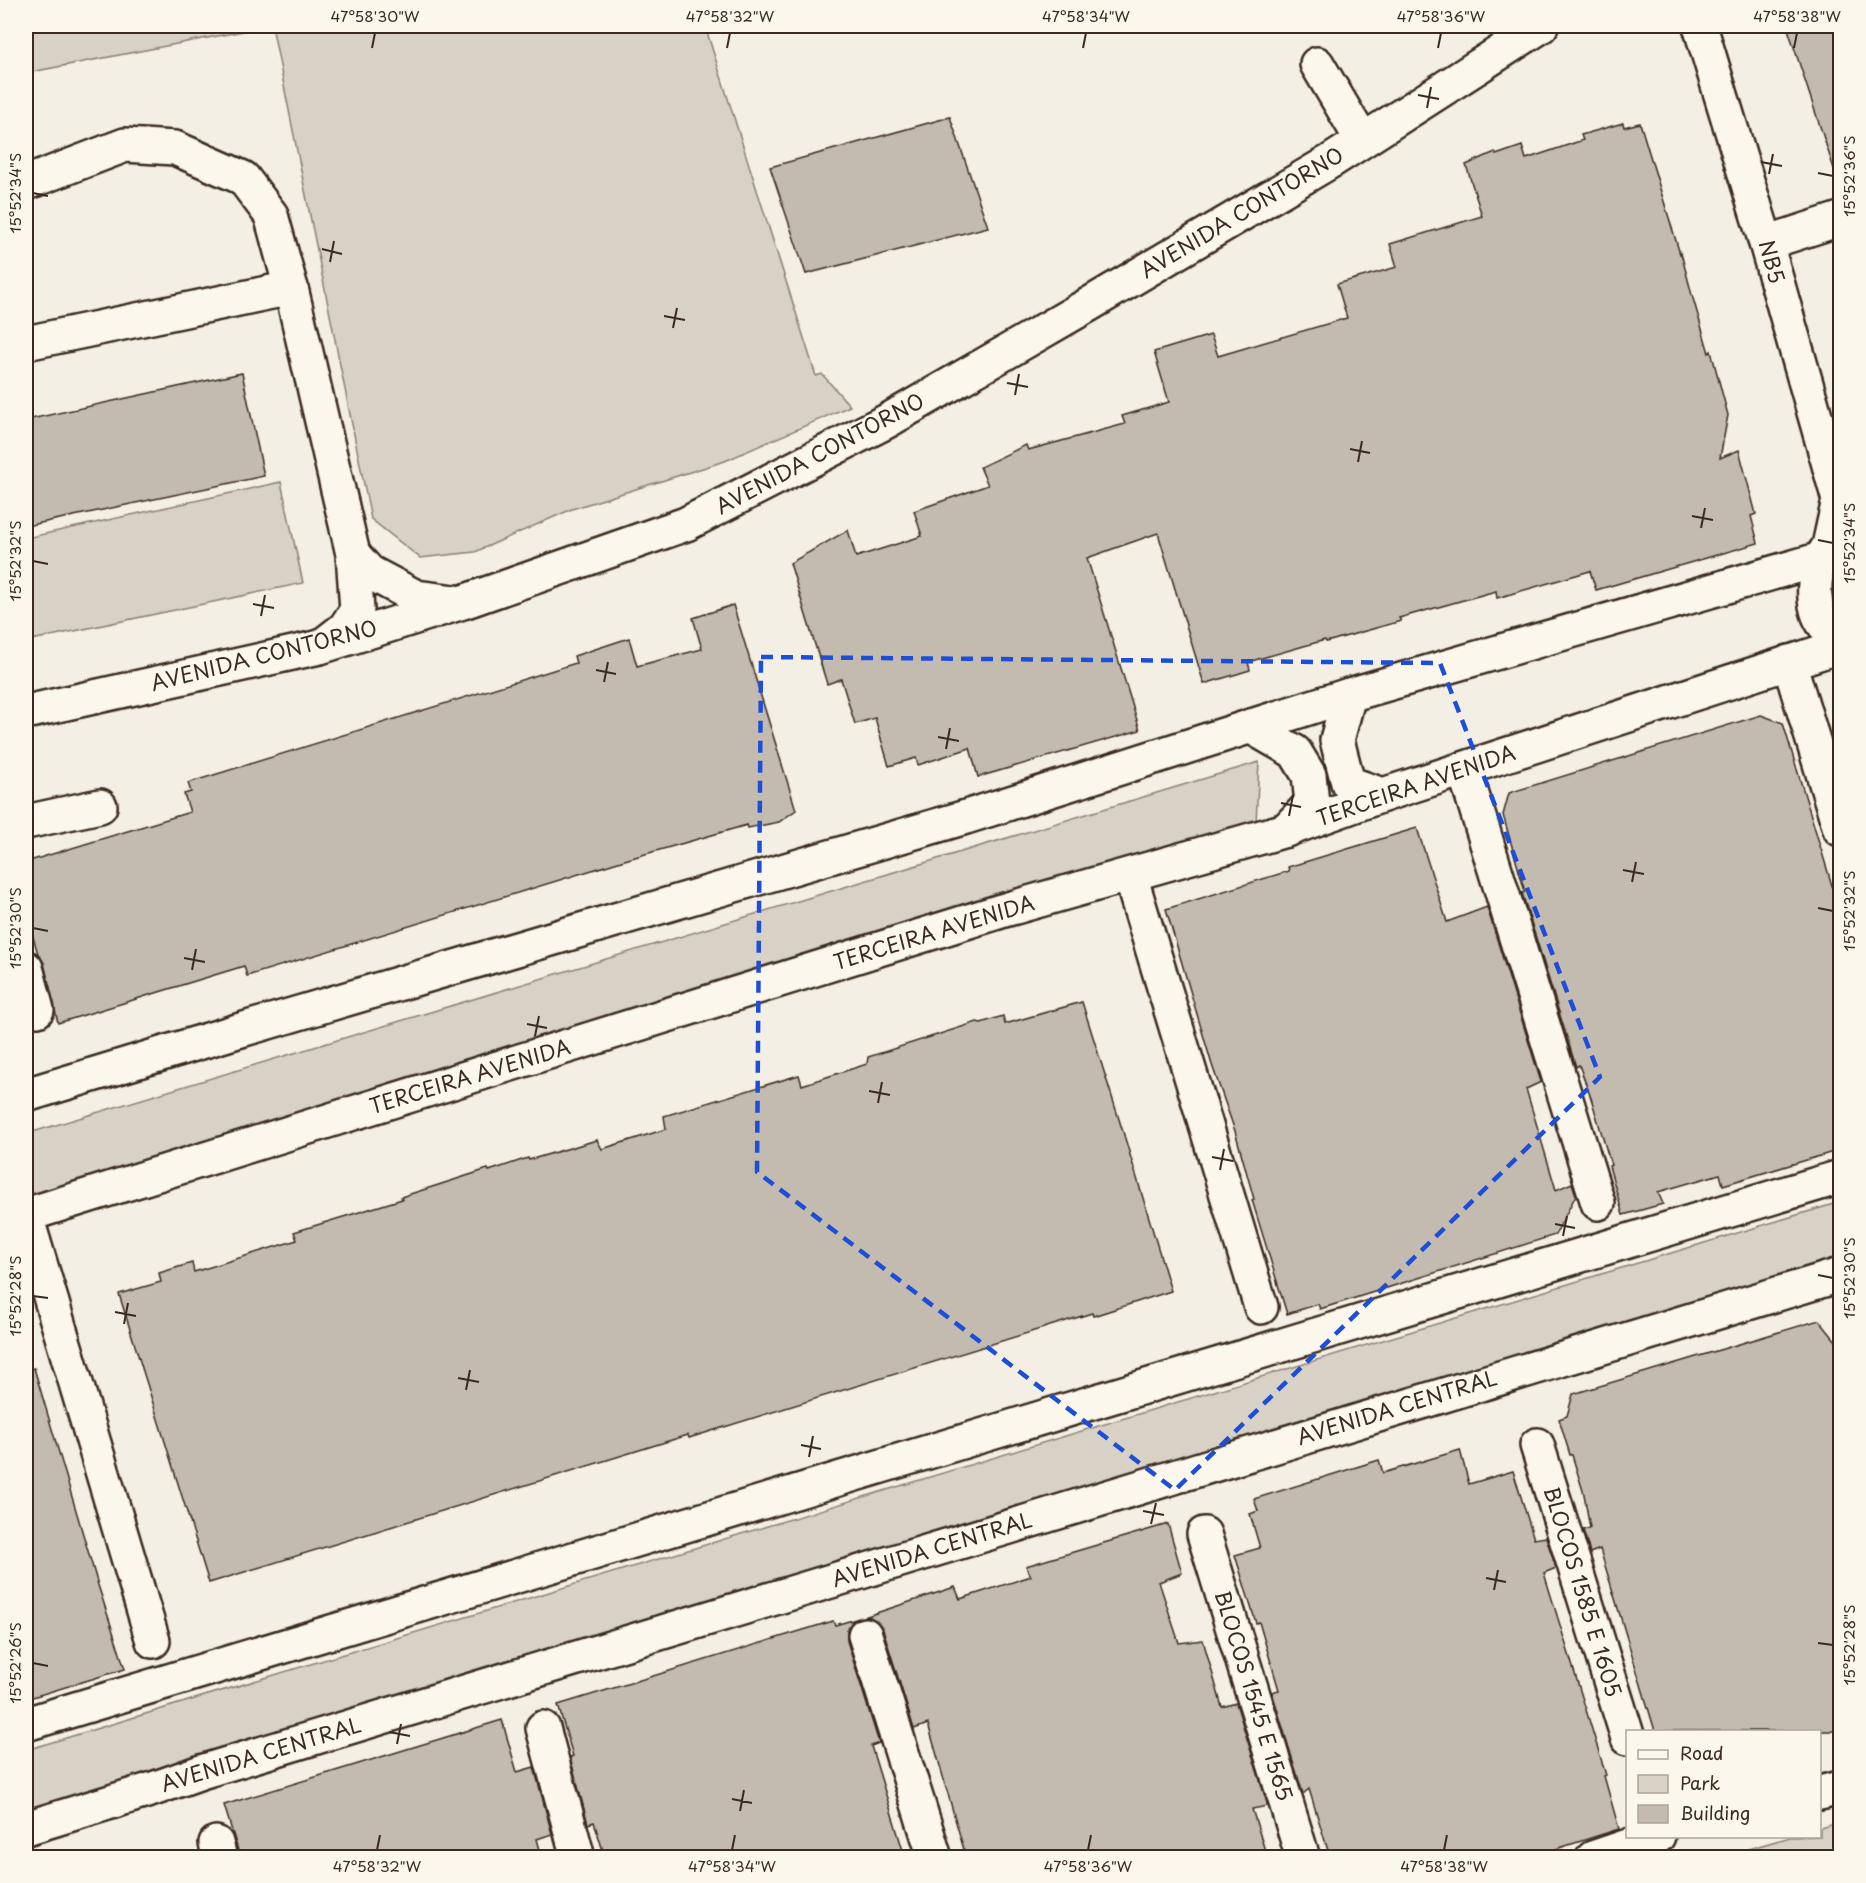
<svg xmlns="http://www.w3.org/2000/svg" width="1866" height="1883" font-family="'Playpen Sans',sans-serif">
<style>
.green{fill:#d8d1c6;stroke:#8a7e72;stroke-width:1.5}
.building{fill:#c3bbb0;stroke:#3b2a1e;stroke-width:1.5}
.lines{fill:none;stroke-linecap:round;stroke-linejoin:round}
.minor-casing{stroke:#3b2a1e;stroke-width:38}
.minor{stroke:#fbf7ec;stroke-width:33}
.marked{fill:none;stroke:#1d4ed8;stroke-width:4.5;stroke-dasharray:12 8;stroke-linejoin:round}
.ticks{fill:none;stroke:#3b2a1e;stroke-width:2}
.labels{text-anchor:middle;stroke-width:4.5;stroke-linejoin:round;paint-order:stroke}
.street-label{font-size:21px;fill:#3b2a1e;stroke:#fbf7ec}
.neatline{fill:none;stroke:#3b2a1e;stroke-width:2}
.ticks-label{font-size:15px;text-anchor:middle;fill:#3b2a1e}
</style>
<rect width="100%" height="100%" fill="#f3efe4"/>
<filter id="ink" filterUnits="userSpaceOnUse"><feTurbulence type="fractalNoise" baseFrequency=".0167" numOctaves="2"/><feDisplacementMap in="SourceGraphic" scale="12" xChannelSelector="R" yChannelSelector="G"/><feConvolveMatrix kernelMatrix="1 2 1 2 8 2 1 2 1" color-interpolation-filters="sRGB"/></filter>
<g filter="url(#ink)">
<g class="green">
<path d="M26 26H269L26 73Z"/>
<path d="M272 26H705L816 376 822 374 850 406 725 461 572 509 475 552 420 558 371 519Z"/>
<path d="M281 482 303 583 27 641 26 643V538Z"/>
<path d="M1259 762 1256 823 26 1210V1134Z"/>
<path d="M1840 1202V1265L26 1817V1750Z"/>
<path d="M1840 1822V1857H1720L1790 1837 1820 1836V1828Z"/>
</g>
<g class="building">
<path d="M1787 26H1840V168L1834 169Z"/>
<path d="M950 117 988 227 806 274 770 167Z"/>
<path d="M1623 123 1624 127 1640 123 1680 254 1681 253 1692 295 1709 353 1711 351 1728 415 1720 458 1739 450 1756 514 1751 516 1758 543 1596 590 1590 571 1497 598 1496 591 1399 618 1401 621 1326 642 1325 640 1248 662 1250 670 1204 684 1158 533 1087 558 1140 730 978 777 970 748 918 765 916 758 889 766 875 718 855 724 841 679 827 684 790 563 848 530 856 557 922 536 914 511 988 485 980 467 1026 445 1028 450 1125 424 1122 416 1169 402 1154 352 1211 335 1218 356 1347 318 1337 284 1397 267 1390 244 1482 216 1466 165 1495 152 1496 155 1522 146 1526 159 1583 140 1581 135Z"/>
<path d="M242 373 264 476 26 526V420Z"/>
<path d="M733 605 796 810 779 822 748 828 747 825 628 859 247 976 244 966 58 1023 44 963 38 954 26 913V862L190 812 184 794 191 792 188 783 576 663 574 656 629 638 637 666 702 649 693 618Z"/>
<path d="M1761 715 1783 723 1840 912V1150L1723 1185 1720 1174 1658 1192 1663 1204 1623 1215 1609 1166 1611 1165 1591 1098 1579 1065 1576 1067 1522 893 1525 892 1503 815 1509 793Z"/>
<path d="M1417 828 1447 922 1487 907 1541 1082 1526 1089 1556 1190 1572 1183 1576 1195 1555 1235 1320 1309 1318 1304 1287 1314 1252 1200 1254 1199 1235 1131 1212 1065 1166 909 1289 871 1288 867Z"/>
<path d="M1082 1002 1124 1135 1171 1291 1093 1316 1092 1313 689 1438 688 1435 209 1583 119 1294 161 1282 159 1273 192 1263 194 1272 297 1240 294 1232 402 1199 401 1197 488 1169 489 1171 528 1158 529 1160 597 1140 602 1149 666 1129 664 1116 799 1075 802 1085 867 1064 868 1057 977 1022 981 1023 1003 1016 1005 1024Z"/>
<path d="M1819 1320 1840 1346V1731H1655L1600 1549 1590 1553 1583 1530 1590 1528 1584 1494 1572 1455H1570L1559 1419 1567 1416 1573 1394Z"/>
<path d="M34 1368 98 1585 125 1669 26 1699V1369Z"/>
<path d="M1460 1450 1469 1484 1513 1471 1534 1539 1546 1537 1556 1568 1544 1573 1606 1775 1604 1776 1619 1829 1531 1857H1330L1309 1789 1303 1794 1272 1692 1279 1690 1259 1622 1256 1623 1235 1555 1260 1548 1250 1514 1258 1511 1254 1499 1379 1460 1383 1473Z"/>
<path d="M1168 1524 1182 1573 1159 1582 1179 1643 1203 1640 1222 1707 1236 1703 1268 1806 1252 1809 1267 1857H966L928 1724 914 1729 883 1629 877 1621 870 1617H864L955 1587 960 1599 1031 1576 1026 1566Z"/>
<path d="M856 1619 851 1623 847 1630V1641L879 1743 871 1746 905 1857H605L594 1822 588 1824 570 1757 573 1756 558 1705 833 1621 835 1625Z"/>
<path d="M502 1720 517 1772 534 1767 552 1834 537 1839 542 1857H240L224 1805Z"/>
</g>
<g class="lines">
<g class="minor-casing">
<g id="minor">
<path d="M1700 26 1766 243 1839 500 1829 546"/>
<path d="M1317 64 1362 140"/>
<path d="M26 183 125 145 175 148 243 178 271 215 291 288 353 554 357 610 345 628 327 642"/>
<path d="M1766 243 1840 219"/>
<path d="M26 343 291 288"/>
<path d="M1832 544C1813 560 1809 603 1823 623 1827 629 1835 634 1840 639"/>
<path d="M353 554 369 572 416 597 455 602"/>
<path d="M1789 662 1840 829"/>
<path d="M1349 695 1337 740 1348 783 1383 795"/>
<path d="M26 712 320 647 463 602 686 524 887 421 1088 305 1331 161 1541 26"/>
<path d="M1250 726 1295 752 1309 775 1312 803 1286 830"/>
<path d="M1464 769 1598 1203"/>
<path d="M26 822 100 806"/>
<path d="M1130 875 1261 1307"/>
<path d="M26 968 37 1010"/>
<path d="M26 1095 234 1032 966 817 1349 695 1821 559"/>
<path d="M26 1215 1001 911 1286 830 1383 795 1840 646"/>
<path d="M26 1216 153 1641"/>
<path d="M1537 1445 1628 1738"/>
<path d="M1204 1534 1303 1858"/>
<path d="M865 1635 935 1858"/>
<path d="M26 1724 1840 1177"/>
<path d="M543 1728 578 1858"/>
<path d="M1820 1793 1840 1788"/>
<path d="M26 1828 153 1789 201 1772C748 1608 1293 1438 1840 1275"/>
<path d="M216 1843 220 1858"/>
<path d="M1593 1858 1658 1836"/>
</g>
</g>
<use href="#minor" class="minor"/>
</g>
</g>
<path class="marked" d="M761 657 1440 663 1600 1077 1175 1490 757 1172Z"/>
<path class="ticks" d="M372 48 375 33M727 48 730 33M1083 48 1086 33M1438 48 1441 33M1794 48 1797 33M1418 95 1439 99M1427 108 1431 87M1761 162 1782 166M1818 173 1833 176M1769 174 1773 154M33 193 48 196M322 249 342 254M330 262 334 241M664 316 685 320M673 328 677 308M1007 383 1028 387M1015 395 1019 374M1350 449 1370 453M1358 462 1362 441M1692 516 1713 520M1701 528 1705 508M1818 540 1833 543M33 561 48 564M253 604 274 608M261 616 265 595M596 670 616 674M604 682 608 662M938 737 959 741M946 749 950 728M1281 803 1301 807M1289 816 1293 795M1623 870 1644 874M1632 882 1636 862M1818 908 1833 911M33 928 48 931M184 958 205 962M192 970 196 949M527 1024 547 1028M535 1036 539 1016M869 1091 890 1095M878 1103 882 1082M1212 1157 1233 1161M1220 1170 1224 1149M1555 1224 1575 1228M1563 1236 1567 1216M1818 1275 1833 1278M33 1296 48 1298M115 1312 136 1316M124 1324 128 1303M458 1378 479 1382M466 1390 470 1370M801 1445 821 1449M809 1457 813 1436M1143 1511 1164 1515M1151 1524 1156 1503M1486 1578 1506 1582M1494 1590 1498 1570M1818 1643 1833 1645M33 1663 48 1666M389 1732 410 1736M397 1744 401 1724M732 1799 752 1803M740 1811 744 1790M377 1850 380 1835M732 1850 735 1835M1088 1850 1091 1835M1444 1850 1447 1835"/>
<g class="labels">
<g class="street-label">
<text transform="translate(1242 213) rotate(-31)" y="7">AVENIDA CONTORNO</text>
<text transform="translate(1771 262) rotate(74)" y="7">NB5</text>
<text transform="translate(820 454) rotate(-28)" y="7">AVENIDA CONTORNO</text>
<text transform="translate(264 656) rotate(-14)" y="7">AVENIDA CONTORNO</text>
<text transform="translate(1416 786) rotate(-19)" y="7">TERCEIRA AVENIDA</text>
<text transform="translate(934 933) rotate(-17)" y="7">TERCEIRA AVENIDA</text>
<text transform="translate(470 1077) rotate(-17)" y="7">TERCEIRA AVENIDA</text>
<text transform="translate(1397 1408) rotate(-17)" y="7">AVENIDA CENTRAL</text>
<text transform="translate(932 1550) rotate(-17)" y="7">AVENIDA CENTRAL</text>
<text transform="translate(1582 1592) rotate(73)" y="7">BLOCOS 1585 E 1605</text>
<text transform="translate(1253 1696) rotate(73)" y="7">BLOCOS 1545 E 1565</text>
<text transform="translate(261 1755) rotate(-17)" y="7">AVENIDA CENTRAL</text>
</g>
</g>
<rect width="1866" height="1883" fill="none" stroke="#fbf7ec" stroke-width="66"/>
<rect x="1626" y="1730" width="195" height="108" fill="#fbf7ec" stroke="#aea59a" stroke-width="1.5"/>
<rect x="1638" y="1750" width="30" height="9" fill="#fbf7ec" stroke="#aea59a" stroke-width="1.5"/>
<text x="1680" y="1760" font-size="18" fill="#3b2a1e">Road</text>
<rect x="1638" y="1775" width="30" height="18" fill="#d8d1c6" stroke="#aea59a" stroke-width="1.5"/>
<text x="1680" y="1790" font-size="18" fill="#3b2a1e">Park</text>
<rect x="1638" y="1805" width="30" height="18" fill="#c3bbb0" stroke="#aea59a" stroke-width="1.5"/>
<text x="1680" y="1820" font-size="18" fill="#3b2a1e">Building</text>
<rect x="33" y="33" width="1800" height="1817" class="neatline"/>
<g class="ticks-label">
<text x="375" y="22">47°58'30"W</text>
<text x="730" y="22">47°58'32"W</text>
<text x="1086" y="22">47°58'34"W</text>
<text x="1441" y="22">47°58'36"W</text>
<text x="1797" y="22">47°58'38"W</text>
<text transform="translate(1850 176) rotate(-90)" y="5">15°52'36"S</text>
<text transform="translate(16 193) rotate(-90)" y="5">15°52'34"S</text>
<text transform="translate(1850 543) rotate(-90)" y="5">15°52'34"S</text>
<text transform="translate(16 561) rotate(-90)" y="5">15°52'32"S</text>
<text transform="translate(1850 911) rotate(-90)" y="5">15°52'32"S</text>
<text transform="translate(16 928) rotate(-90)" y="5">15°52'30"S</text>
<text transform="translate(1850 1278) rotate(-90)" y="5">15°52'30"S</text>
<text transform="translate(16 1296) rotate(-90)" y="5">15°52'28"S</text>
<text transform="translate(1850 1645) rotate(-90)" y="5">15°52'28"S</text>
<text transform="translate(16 1663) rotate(-90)" y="5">15°52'26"S</text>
<text x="377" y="1872">47°58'32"W</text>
<text x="732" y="1872">47°58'34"W</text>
<text x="1088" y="1872">47°58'36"W</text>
<text x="1444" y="1872">47°58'38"W</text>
</g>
</svg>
